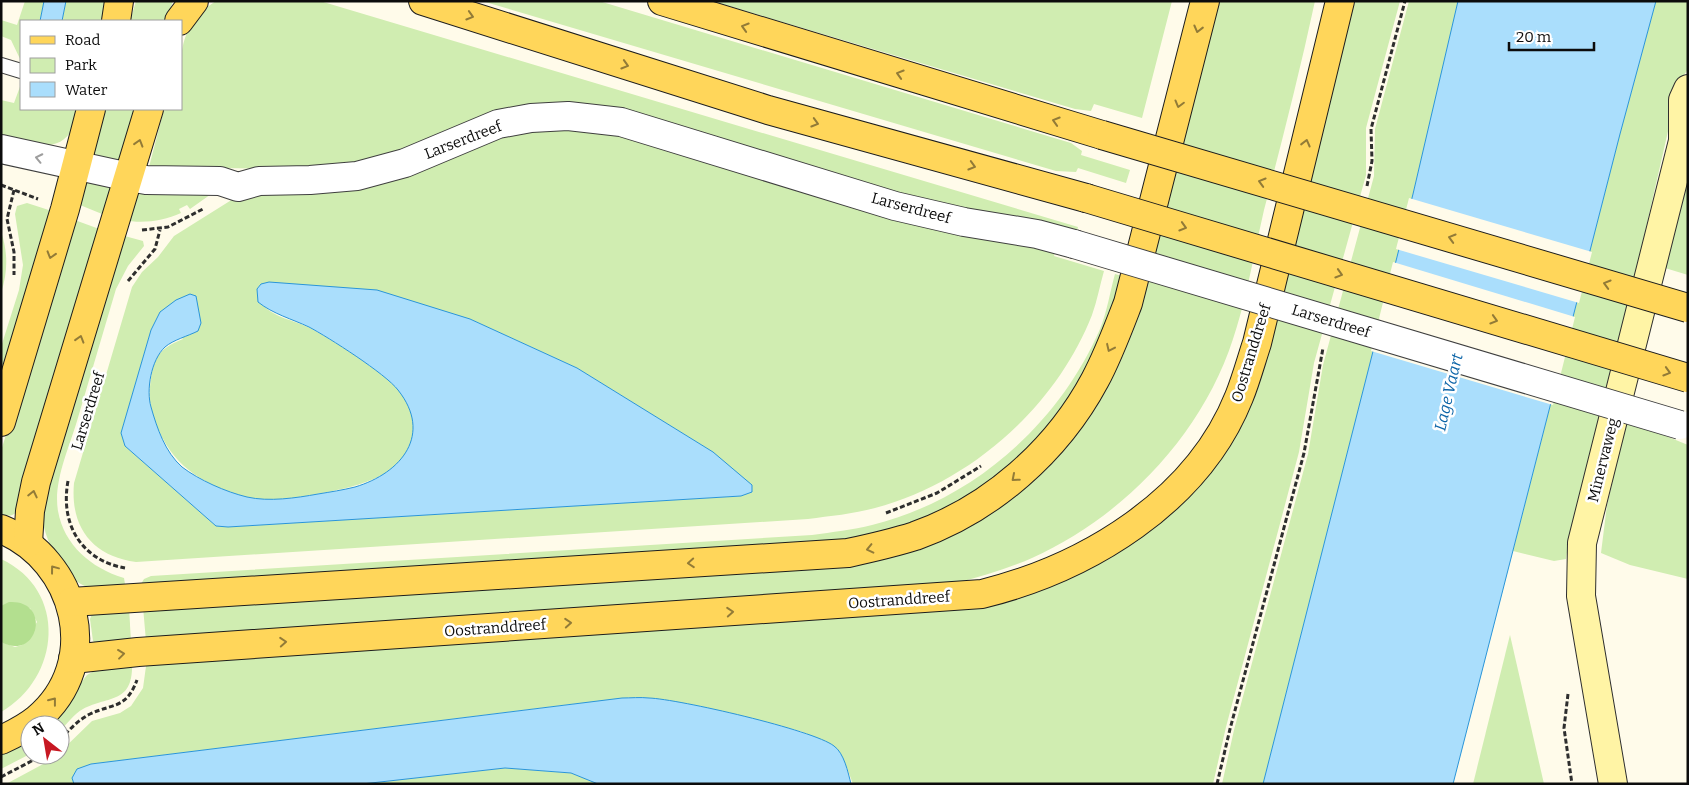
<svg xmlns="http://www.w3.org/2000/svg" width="1689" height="785" font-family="Bitter,serif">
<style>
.green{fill:#d0edb1;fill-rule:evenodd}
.forest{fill:#b3df8f}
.water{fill:#aadefc;stroke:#2a95d9}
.pier{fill:#fffbea}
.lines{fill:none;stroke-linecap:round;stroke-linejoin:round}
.lane-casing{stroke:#3f3f3f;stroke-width:16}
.street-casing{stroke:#3f3f3f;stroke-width:30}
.secondary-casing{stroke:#2e2e2e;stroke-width:30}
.primary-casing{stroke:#1d1d1d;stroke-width:30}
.path{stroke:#2e2e2e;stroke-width:3;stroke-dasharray:5 2.5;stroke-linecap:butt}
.lane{stroke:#fff;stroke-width:14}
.street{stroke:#fff;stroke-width:28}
.secondary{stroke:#fff4a5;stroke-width:28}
.primary{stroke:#ffd65a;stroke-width:28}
.street-bridge-casing{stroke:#3f3f3f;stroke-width:30;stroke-linecap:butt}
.primary-bridge-casing{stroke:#1d1d1d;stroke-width:30;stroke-linecap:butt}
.street-bridge{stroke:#fff;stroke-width:28}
.primary-bridge{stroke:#ffd65a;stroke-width:28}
.oneway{stroke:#927b37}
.oneway2{stroke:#9e9e9e}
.labels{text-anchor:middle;stroke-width:5;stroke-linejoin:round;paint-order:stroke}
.street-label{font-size:15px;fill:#0c0c0c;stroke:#fff}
.water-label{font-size:16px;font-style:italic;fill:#0b64a7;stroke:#fff}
</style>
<rect width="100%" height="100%" fill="#fffbea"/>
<g class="green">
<path d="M25 1H44L40 21H21V61L11 40 1 36V20L17 25Z"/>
<path d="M66 1H105L102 21H62Z"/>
<path d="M136 1H173L166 21H130Z"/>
<path d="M216 1H320L1078 227 1076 234 954 209 631 113 395 153 348 165 290 169 149 167 164 109H181C181 65 173 28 216 1Z"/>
<path d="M482 1H599L1071 143 1082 151 1081 155 1130 170 1126 183 1078 168 1076 172 1056 171Z"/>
<path d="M712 1H1172L1142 118 1094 104 1091 111 1075 109Z"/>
<path d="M1217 1H1315C1300 71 1282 141 1264 210 1254 253 1247 297 1233 339 1202 435 1123 517 1032 558 1007 569 982 576 956 583L146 641 143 607 870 559 1082 425Z"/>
<path d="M1355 1H1400L1366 128V175L1314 363 1299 452 1226 727 1213 784H853L847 768 803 732 740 716 650 698 573 704 91 764 77 770 72 778 74 784H6L60 755V752L92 721 120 713 131 706 143 688 147 659 960 605 1142 529 1266 358Z"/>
<path d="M1409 1H1458L1413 194 1263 784H1222L1234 730 1308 454 1323 365 1374 176 1375 129Z"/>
<path d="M1656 1H1688V69L1679 83 1638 263 1570 533 1566 559 1554 561 1513 551 1620 134Z"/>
<path d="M21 84V109H76C78 115 75 122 73 128 58 157 26 142 1 137V100L14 103Z"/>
<path d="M104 109H138L122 164 89 158Z"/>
<path d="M594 128 1055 252 1054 256 1104 271C1100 285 1097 301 1092 315 1056 407 970 483 875 508 853 514 830 516 808 519L136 562C92 556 70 527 74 483L132 287 142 272 158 257 174 236 241 194 523 129ZM261 284 470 319 577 368 713 452 752 492 741 496 228 527 216 526 125 446 121 433 151 330 160 312 183 339C156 350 153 359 150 387 148 403 153 417 159 431 176 469 207 486 246 497 268 503 295 498 317 494 354 487 410 477 414 431 415 416 407 400 398 389 385 374 327 336 308 327 295 321 274 317 264 306 259 301 257 296 257 289Z"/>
<path d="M92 180 108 185 112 191 107 216 75 203 84 183Z"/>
<path d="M1688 181V275L1665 268Z"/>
<path d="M145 191 214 192 190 209 187 205 179 209 181 213C163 221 143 224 123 220L136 196Z"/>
<path d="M27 203 55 212 1 391V347L19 290 23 265 15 214 17 206Z"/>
<path d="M72 219 102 230 18 510C13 517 9 516 1 514V451Z"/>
<path d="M1 231C8 253 8 271 1 293Z"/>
<path d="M121 235 143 241 144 246 128 266 116 289C103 333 90 377 77 421 69 448 53 482 58 511 64 545 91 568 124 578L126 590C115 590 102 591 91 588 63 582 43 537 41 511Z"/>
<path d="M1115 274 1122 276C1117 293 1113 311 1106 328 1071 415 1002 489 913 523 893 530 872 535 851 540L141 584 144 579 151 576 812 535C832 532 853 530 872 525 973 500 1059 424 1100 329 1107 312 1110 292 1115 274Z"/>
<path d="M1627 420 1688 445V579L1630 565 1601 553 1607 505Z"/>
<path d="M1 559C68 590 61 678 1 712V642L15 647 22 645 37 622 30 608 1 606Z"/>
<path d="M129 608 131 641 95 643 93 641 90 619 92 614Z"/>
<path d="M1510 635 1544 784H1473Z"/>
<path d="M132 661C134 705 109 695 83 709 74 714 67 724 60 731V725H48L87 675 98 669Z"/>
<path d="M30 739V754L1 769V752Z"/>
<path d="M505 768 571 773 598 784H362Z"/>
</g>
<path class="forest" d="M9 602C52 599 39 662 1 642V606Z"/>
<g class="water">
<path d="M44 1H66L62 21H40Z"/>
<path d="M1458 1H1656L1620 134 1453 784H1263L1413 194Z"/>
<path d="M269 282 377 290 470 319 577 368 713 452 752 485V492L741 496 228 527 216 526 125 446 121 433 151 330 160 312 176 300 190 294 196 296 201 323 198 331C188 336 173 340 165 347 151 360 146 390 151 407 157 428 165 452 182 467 199 480 226 492 247 497 269 502 296 498 318 494 330 492 343 490 355 487 402 473 433 434 398 390 386 374 328 337 309 327 292 319 273 314 258 302L257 289 261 284Z"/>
<path d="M622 698C631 698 640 697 649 698 678 699 814 730 834 746 844 753 848 772 851 784H598L571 773 505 768 362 784H74L72 778 77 769 91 764Z"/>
</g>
<g class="pier">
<path d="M1409 198 1592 252 1579 303 1396 249Z"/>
<path d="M1393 262 1575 317 1553 405 1371 351Z"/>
</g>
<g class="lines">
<g class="lane-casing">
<path id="lane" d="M1 65 21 71"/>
</g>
<g class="street-casing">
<path id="street" d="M1 149 129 177 146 180 220 181 238 187 259 181 310 180 357 176 405 163 498 124 531 118 568 116 621 122 895 206 964 222 1037 234 1074 244"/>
</g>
<g class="secondary-casing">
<path id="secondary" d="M1613 784 1581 596 1582 543 1683 141V100L1688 89"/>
</g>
<g class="primary-casing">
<g id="primary">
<path d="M423 1 768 110 1086 198"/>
<path d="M662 1 1102 135"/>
<path d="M116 21 119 1"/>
<path d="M179 21 194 1"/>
<path d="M1 422 65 209 91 109"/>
<path d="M1 529C77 560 104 663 37 719 26 728 14 734 1 740"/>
<path d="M28 543 30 511 36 482 149 109"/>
<path d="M71 602 848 553C871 548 893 543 915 536 991 509 1057 451 1095 380 1108 356 1118 329 1128 303L1205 1"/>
<path d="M73 659 138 652 982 594C1087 568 1197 502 1239 397 1246 380 1251 361 1257 343L1340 1"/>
</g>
</g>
<g class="path">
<path d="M1 185 38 199"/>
<path d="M1367 186 1372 161 1371 129 1405 1"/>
<path d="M14 190 7 219 14 252V275"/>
<path d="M142 230 168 227 203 209"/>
<path d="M128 281 155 249 160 230"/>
<path d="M68 481C60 524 81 560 125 568"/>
<path d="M886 513 937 493 981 466"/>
<path d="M1568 694 1564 728 1572 784"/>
<path d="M60 740C69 730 78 720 90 714 114 703 126 709 137 680"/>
<path d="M1 777 43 755"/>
<path d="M1217 784 1230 729 1304 453 1323 348"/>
</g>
<use href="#lane" class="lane"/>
<use href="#street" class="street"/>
<use href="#secondary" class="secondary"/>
<use href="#primary" class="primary"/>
<g class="street-bridge-casing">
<path id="street-bridge" d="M1074 244 1680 425"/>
</g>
<g class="primary-bridge-casing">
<g id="primary-bridge">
<path d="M1102 135 1688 308"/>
<path d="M1086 198 1688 378"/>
</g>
</g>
<use href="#street-bridge" class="street-bridge"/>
<use href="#primary-bridge" class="primary-bridge"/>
</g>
<defs><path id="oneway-chevron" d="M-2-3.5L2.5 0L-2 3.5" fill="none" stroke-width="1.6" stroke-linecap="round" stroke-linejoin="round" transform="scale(1.25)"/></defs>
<g class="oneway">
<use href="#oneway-chevron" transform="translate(470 16) rotate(17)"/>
<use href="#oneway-chevron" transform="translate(745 27) rotate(-163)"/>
<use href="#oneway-chevron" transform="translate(1198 29) rotate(104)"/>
<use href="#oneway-chevron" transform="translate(625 65) rotate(17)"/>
<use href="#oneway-chevron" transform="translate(900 74) rotate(-163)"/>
<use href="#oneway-chevron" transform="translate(1179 104) rotate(105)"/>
<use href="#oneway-chevron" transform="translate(1056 121) rotate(-163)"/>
<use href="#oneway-chevron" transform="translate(815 123) rotate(16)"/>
<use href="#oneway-chevron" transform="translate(139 143) rotate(-73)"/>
<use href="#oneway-chevron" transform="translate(1306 143) rotate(-76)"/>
<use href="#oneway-chevron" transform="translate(972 166) rotate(16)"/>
<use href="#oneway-chevron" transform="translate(1262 182) rotate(-164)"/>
<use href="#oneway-chevron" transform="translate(1183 227) rotate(17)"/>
<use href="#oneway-chevron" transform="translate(1452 238) rotate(-164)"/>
<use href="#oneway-chevron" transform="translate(51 255) rotate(107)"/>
<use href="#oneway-chevron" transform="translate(1339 274) rotate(17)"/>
<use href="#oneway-chevron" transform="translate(1607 284) rotate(-164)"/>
<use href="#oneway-chevron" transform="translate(1494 320) rotate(17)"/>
<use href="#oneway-chevron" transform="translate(80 339) rotate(-73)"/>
<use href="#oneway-chevron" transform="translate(1110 348) rotate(115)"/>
<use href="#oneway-chevron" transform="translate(1667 372) rotate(17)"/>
<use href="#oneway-chevron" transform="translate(1015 478) rotate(139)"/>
<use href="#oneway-chevron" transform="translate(33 494) rotate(-77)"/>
<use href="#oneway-chevron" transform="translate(870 549) rotate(167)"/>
<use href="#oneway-chevron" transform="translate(691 563) rotate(176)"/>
<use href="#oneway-chevron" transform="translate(54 569) rotate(-127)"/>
<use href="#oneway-chevron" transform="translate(730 612) rotate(-4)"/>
<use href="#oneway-chevron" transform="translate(568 623) rotate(-4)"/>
<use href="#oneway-chevron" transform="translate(283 642) rotate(-4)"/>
<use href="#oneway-chevron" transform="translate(121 654) rotate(-7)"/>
<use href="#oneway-chevron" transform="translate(53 701) rotate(-52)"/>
</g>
<use class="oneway2" href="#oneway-chevron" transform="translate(39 158) rotate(-168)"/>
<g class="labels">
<g class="street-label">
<text transform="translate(463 140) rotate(-21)" y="5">Larserdreef</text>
<text transform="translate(911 208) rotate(15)" y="5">Larserdreef</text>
<text transform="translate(1331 321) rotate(17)" y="5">Larserdreef</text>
<text transform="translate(1251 353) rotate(-73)" y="5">Oostranddreef</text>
<text transform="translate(88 411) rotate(-73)" y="5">Larserdreef</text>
<text transform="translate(1603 460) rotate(-76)" y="5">Minervaweg</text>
<text transform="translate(899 600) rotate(-4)" y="5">Oostranddreef</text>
<text transform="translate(495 628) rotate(-4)" y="5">Oostranddreef</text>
</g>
<g class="water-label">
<text transform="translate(1448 392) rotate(-77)" y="6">Lage Vaart</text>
</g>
</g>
<rect width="1689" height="785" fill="none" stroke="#0c0c0c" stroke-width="5"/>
<rect x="20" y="20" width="162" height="90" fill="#ffffff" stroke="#9e9e9e"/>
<rect x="30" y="36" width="25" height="8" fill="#ffd65a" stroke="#9e9e9e"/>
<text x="65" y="45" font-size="15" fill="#0c0c0c">Road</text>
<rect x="30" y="58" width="25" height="15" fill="#d0edb1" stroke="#9e9e9e"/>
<text x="65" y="70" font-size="15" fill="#0c0c0c">Park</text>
<rect x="30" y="82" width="25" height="15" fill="#aadefc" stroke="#9e9e9e"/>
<text x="65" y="95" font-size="15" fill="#0c0c0c">Water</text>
<g transform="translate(45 740) rotate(329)"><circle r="24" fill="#ffffff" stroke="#9e9e9e"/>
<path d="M0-4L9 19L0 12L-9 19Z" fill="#c71822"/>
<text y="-8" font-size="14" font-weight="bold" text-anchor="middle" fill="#0c0c0c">N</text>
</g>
<path d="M1509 42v8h85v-8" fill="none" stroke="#0c0c0c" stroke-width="2.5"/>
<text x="1516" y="42" font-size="15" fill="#0c0c0c" stroke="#ffffff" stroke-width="4" paint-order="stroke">20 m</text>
</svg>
